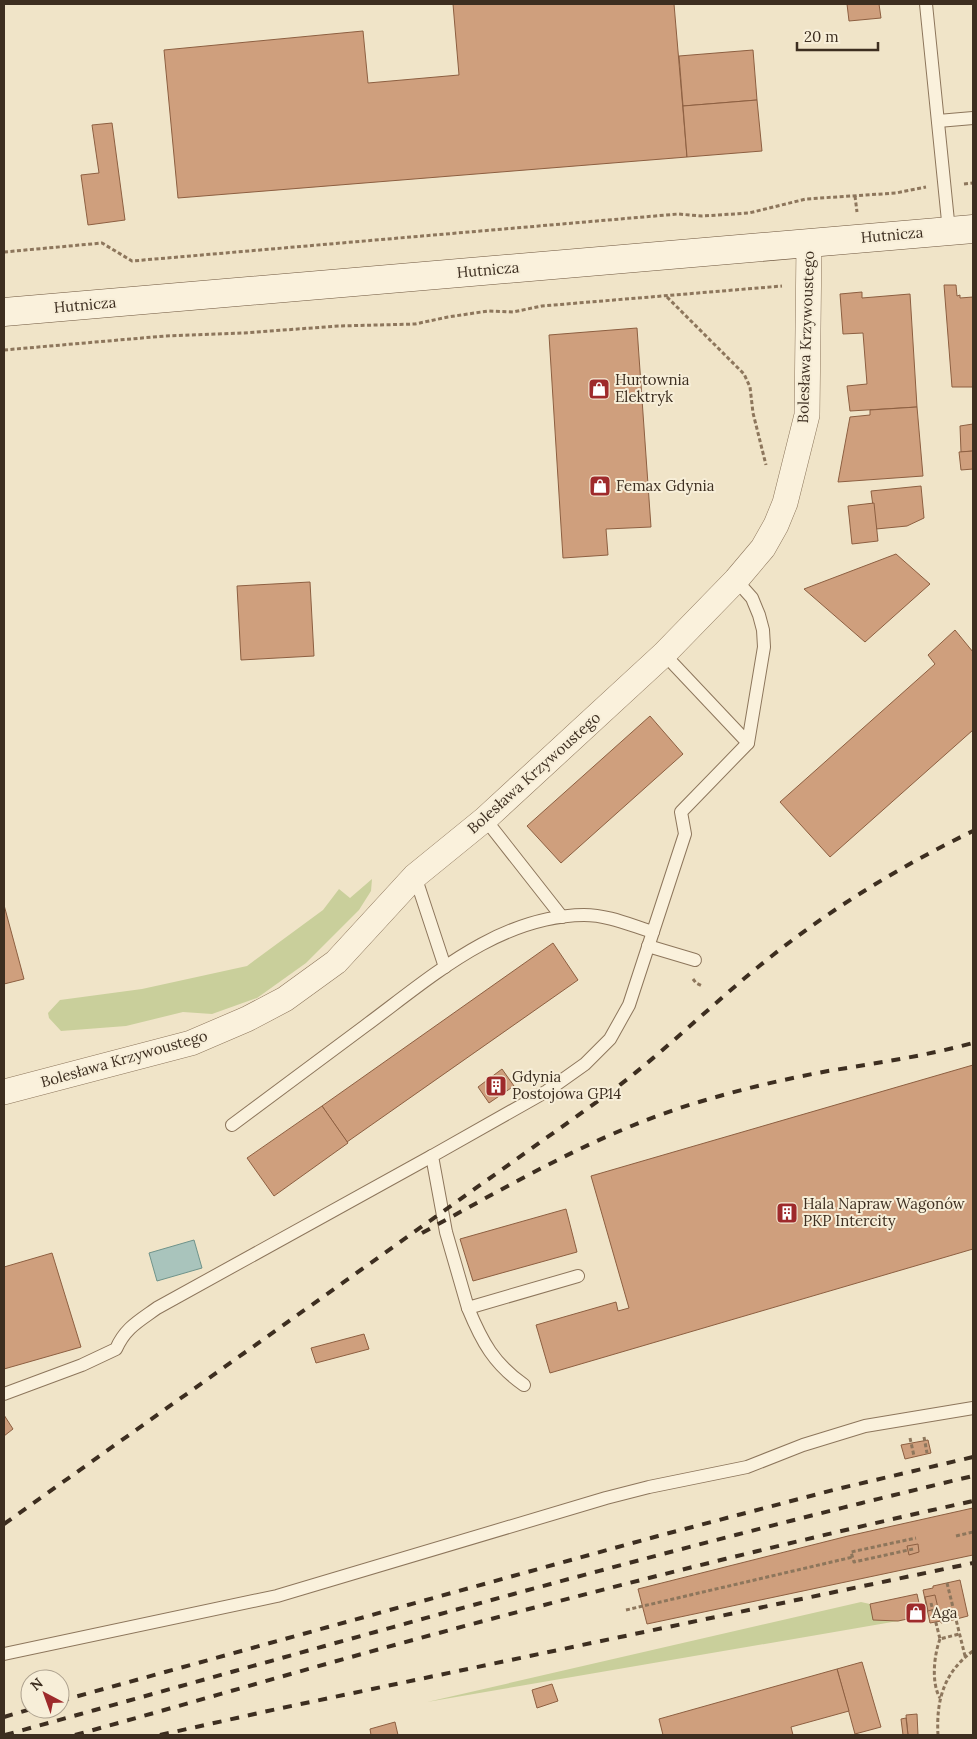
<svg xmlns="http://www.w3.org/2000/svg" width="977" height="1739" font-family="Lora,serif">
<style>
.green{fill:#c9cf9b}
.water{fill:#a9c4bc;stroke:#6f938a}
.building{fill:#cf9f7d;stroke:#8d5f41}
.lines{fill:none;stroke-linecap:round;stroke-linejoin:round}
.lane-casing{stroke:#8d765c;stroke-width:14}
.street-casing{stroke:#8d765c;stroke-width:26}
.secondary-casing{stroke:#6f573f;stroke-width:29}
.path{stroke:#8d765c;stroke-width:3;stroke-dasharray:4 2.5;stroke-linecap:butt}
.lane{stroke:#faf1dc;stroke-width:12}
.street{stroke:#faf1dc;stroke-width:25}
.secondary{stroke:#faf1dc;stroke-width:28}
.rail{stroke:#3d2e20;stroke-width:4;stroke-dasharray:9 9;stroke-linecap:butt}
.labels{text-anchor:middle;stroke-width:4;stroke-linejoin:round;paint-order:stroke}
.street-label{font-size:15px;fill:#3d2e20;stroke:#f7eed8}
.poi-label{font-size:15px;fill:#3d2e20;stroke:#f7eed8;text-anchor:start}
</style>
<rect width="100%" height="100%" fill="#f0e4c8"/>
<g class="green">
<path d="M372 879 371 891 359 910 306 963 257 998 212 1014 183 1012 126 1026 61 1031 49 1018 48 1013 60 1000 142 989 247 966 323 910 339 889 350 898Z"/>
<path d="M861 1602 870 1604 874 1620 898 1621 427 1702Z"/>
</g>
<path class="water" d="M194 1240 202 1268 157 1281 149 1253Z"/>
<g class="building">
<path d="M453 4H674L687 157 178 198 164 50 363 31 368 83 459 75Z"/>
<path d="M847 4H879L881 18 849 21Z"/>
<path d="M753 50 757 100 683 106 679 56Z"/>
<path d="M757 100 762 151 687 157 683 106Z"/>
<path d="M112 123 125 220 88 225 81 175 99 173 92 125Z"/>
<path d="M944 285H956L957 296 960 295V298L973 297V387H952Z"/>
<path d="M862 292V298L910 294 917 407 850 411 847 386 867 384 863 333 843 334 840 294Z"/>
<path d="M637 328 651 527 606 529 608 555 563 558 549 335Z"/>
<path d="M917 407 923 476 838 482 850 417 870 415V410Z"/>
<path d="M973 424V451L961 452 960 426Z"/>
<path d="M973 451V469L961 470 959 452Z"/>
<path d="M921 486 924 518 907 526 876 529 871 491Z"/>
<path d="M874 503 878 541 852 544 848 506Z"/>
<path d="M896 554 930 584 865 642 804 589Z"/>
<path d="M310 582 314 656 241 660 237 586Z"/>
<path d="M955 630 973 652V730L830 857 780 802 935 664 928 655Z"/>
<path d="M650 716 683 754 561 863 527 826Z"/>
<path d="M4 905 24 979 4 984Z"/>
<path d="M553 943 578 980 347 1142 322 1106Z"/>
<path d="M973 1065V1249L550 1373 536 1325 616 1302 618 1311 629 1308 591 1176Z"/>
<path d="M502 1069 514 1086 489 1103 478 1087Z"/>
<path d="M322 1106 348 1143 274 1196 247 1158Z"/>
<path d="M566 1209 577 1252 473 1281 460 1239Z"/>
<path d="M52 1253 81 1347 4 1369V1267Z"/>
<path d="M364 1334 369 1349 316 1363 311 1348Z"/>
<path d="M4 1415 13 1429 4 1436Z"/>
<path d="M928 1440 931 1453 905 1459 901 1445Z"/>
<path d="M973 1508V1555L647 1624 638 1589 848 1536Z"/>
<path d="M918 1544 919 1552 909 1555 907 1546Z"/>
<path d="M960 1580 968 1616 941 1623V1621L930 1623 923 1590 933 1588V1586Z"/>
<path d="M917 1594 921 1612 917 1617 898 1621 873 1620 870 1604Z"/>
<path d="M935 1595 938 1608 928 1611 925 1597Z"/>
<path d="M862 1662 881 1727 855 1734 837 1669Z"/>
<path d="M837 1669 849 1711 791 1727 793 1735H663L659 1719Z"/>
<path d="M552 1684 558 1701 537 1708 532 1690Z"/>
<path d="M917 1714 918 1735H908L906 1715Z"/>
<path d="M906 1718 908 1735H903L901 1719Z"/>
<path d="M395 1722 398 1735H371L370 1729Z"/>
</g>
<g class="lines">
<g class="lane-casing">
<g id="lane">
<path d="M926 4 949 231"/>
<path d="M938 121 973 118"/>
<path d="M736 580 752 598 759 615 763 630 764 647 748 743"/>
<path d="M485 819 562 917"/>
<path d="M415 876 445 967"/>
<path d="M648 946 695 960"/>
<path d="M232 1125C276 1092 321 1059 365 1026 430 978 498 916 584 915 608 915 630 925 653 932"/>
<path d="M578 1276 468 1308 446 1232 432 1156 547 1091 585 1064 610 1039 629 1005 685 834 681 812 748 743 664 654"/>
<path d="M468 1308C482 1342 494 1364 524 1385"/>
<path d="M4 1394 82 1365 116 1349C125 1328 139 1321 157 1308L432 1156"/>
<path d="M4 1654 277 1596 606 1498 649 1487 747 1467 803 1445 865 1426 973 1408"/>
</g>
</g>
<g class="street-casing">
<path id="street" d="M4 1092 191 1043 247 1019 285 999 336 962 415 876 485 819 664 654 736 580 763 548 776 525 785 503 807 415 809 243"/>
</g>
<g class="secondary-casing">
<path id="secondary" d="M4 312 973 229"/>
</g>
<g class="path">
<path d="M964 184 973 183"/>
<path d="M855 196 857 212"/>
<path d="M4 252 102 243 132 261 678 214 702 216 749 213 806 199 896 193 926 187"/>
<path d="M667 297 744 374 750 387 753 413 766 465"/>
<path d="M4 350 165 336 244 333 338 326 415 324 448 317 488 311 513 312 542 306 782 286"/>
<path d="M693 979 696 983 702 986"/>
<path d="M924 1437 927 1453"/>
<path d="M910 1438 914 1456"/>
<path d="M956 1536 973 1532"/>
<path d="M913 1549 854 1562 851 1552 916 1538"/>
<path d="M947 1583 965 1656"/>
<path d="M931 1603 940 1639 959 1634"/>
<path d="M626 1610 853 1557"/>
<path d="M940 1639C934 1655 931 1683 940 1698"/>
<path d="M938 1735C936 1700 944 1672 973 1651"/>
</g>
<use href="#lane" class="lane"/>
<use href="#street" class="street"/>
<use href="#secondary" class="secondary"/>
<g class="rail">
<path d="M422 1233C512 1184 601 1131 699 1102 742 1089 785 1079 828 1071 877 1063 925 1056 973 1043"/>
<path d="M4 1524 608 1094C666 1051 717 999 773 955 835 906 903 865 973 831"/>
<path d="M60 1701 658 1536 837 1489 973 1457"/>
<path d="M4 1717 31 1709"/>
<path d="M5 1735C327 1646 648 1553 973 1476"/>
<path d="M75 1735C177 1707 278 1677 380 1649 577 1595 774 1545 973 1501"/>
<path d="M160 1735 277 1709 973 1563"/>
</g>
</g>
<defs>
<g id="shop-square" transform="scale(1.125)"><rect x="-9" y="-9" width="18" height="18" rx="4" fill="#9e2a2b" stroke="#f7eed8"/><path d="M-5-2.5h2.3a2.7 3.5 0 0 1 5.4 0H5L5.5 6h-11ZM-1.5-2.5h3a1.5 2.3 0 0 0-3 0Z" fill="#fff"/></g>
<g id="building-square" transform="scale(1.125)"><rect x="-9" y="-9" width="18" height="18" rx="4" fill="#9e2a2b" stroke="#f7eed8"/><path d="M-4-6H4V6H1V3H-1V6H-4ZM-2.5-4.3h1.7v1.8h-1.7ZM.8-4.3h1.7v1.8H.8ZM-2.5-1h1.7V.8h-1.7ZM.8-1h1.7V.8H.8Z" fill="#fff"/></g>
</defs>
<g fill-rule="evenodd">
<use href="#shop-square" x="599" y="389"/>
<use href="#shop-square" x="600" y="486"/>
<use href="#building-square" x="496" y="1086"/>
<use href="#building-square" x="787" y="1213"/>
<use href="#shop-square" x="916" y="1613"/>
</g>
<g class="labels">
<g class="street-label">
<text transform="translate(892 235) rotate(-5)" y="5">Hutnicza</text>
<text transform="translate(488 270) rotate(-5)" y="5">Hutnicza</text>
<text transform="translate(85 305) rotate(-5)" y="5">Hutnicza</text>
<text transform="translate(806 337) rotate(-88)" y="5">Bolesława Krzywoustego</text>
<text transform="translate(534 773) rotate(-42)" y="5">Bolesława Krzywoustego</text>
<text transform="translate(124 1059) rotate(-16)" y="5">Bolesława Krzywoustego</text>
</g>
<g class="poi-label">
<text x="615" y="385">Hurtownia<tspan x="615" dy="17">Elektryk</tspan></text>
<text x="616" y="491">Femax Gdynia</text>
<text x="512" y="1082">Gdynia<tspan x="512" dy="17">Postojowa GP14</tspan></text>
<text x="803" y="1209">Hala Napraw Wagonów<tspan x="803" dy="17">PKP Intercity</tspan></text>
<text x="932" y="1618">Aga</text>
</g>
</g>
<rect width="977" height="1739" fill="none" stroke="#3d2e20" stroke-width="10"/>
<g transform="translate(45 1694) rotate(319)"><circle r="24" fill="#f7eed8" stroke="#ada18e"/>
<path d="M0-4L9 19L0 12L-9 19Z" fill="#9e2a2b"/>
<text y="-8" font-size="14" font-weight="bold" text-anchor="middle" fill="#3d2e20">N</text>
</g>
<path d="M797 42v8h81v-8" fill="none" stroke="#3d2e20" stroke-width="2.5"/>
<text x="804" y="42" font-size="15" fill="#3d2e20" stroke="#f7eed8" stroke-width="4" paint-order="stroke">20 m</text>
</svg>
